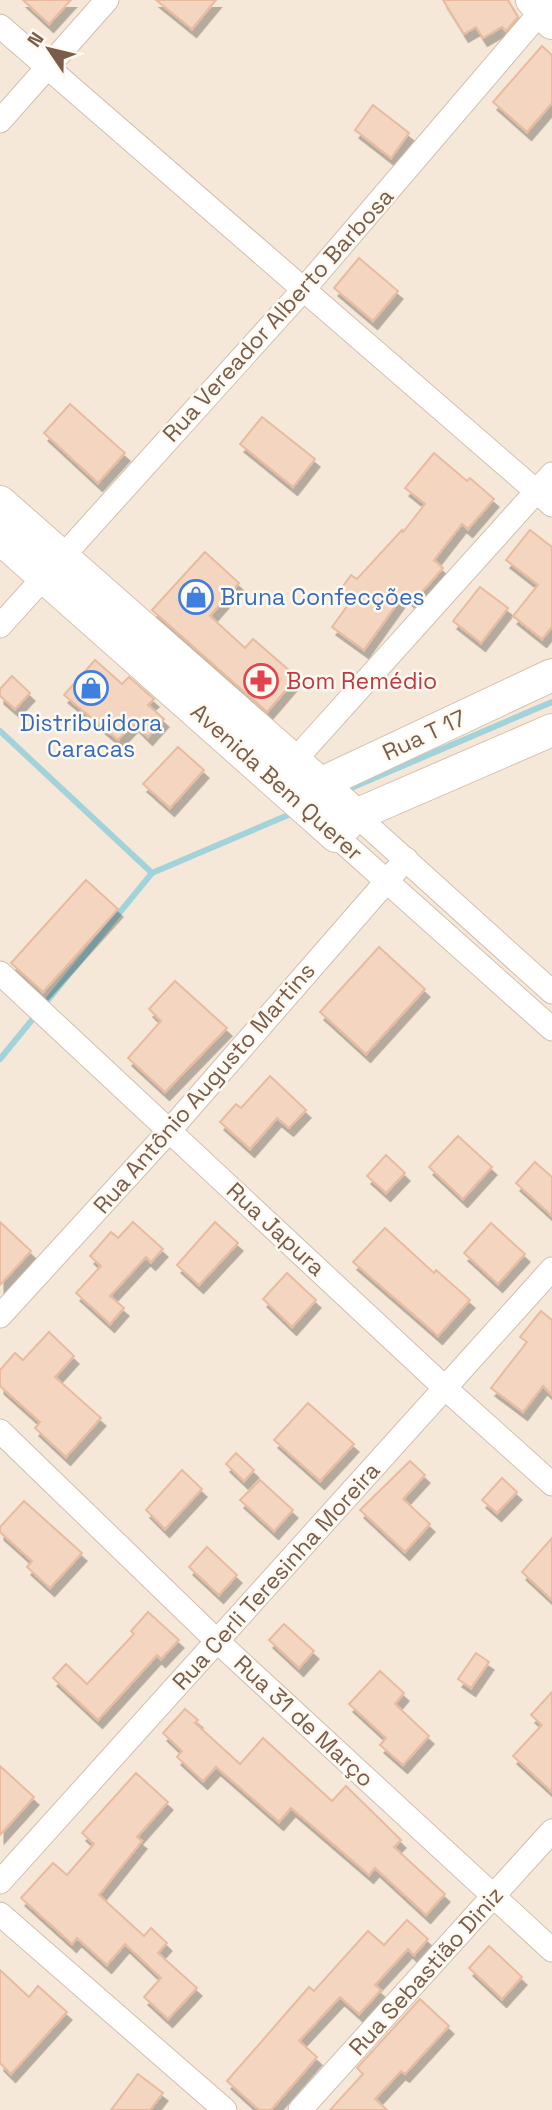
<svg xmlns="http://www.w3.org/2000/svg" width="552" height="2110" font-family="'Space Grotesk',sans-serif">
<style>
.residential{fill:#f6e8d8}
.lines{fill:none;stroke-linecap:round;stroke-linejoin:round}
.stream{stroke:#a2d3db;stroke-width:6}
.building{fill:#f4d5c0;stroke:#e8bb9f;stroke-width:2;filter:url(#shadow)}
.street-casing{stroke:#d2beae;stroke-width:25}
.secondary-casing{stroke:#d7c0ae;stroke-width:34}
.street{stroke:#fff;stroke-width:23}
.secondary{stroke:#fff;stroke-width:32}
.labels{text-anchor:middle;stroke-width:5;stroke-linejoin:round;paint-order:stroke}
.street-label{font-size:23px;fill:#7b5c4b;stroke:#fffaf1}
.shop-label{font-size:23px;fill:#366cbe;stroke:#fffaf1;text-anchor:start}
.health-label{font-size:23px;fill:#be3a42;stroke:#fffaf1;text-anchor:start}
</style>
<defs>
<filter id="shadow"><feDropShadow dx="4.5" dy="8" stdDeviation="0" flood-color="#0004"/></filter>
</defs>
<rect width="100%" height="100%" fill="#fdf6ea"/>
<rect class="residential" x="0" y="0" width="552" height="2110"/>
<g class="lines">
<g class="stream">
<path d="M0 731 152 873"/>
<path d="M344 791 552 702"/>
<path d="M43 1006 152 873 293 813"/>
<path d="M0 1059 36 1015"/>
</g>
</g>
<g class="building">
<path d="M23 0H71L49 24Z"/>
<path d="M156 0H216L192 29Z"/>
<path d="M443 0H508L518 17 506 31 502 27 483 38 476 27 464 34Z"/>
<path d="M542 46 552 55V103L527 132 493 102Z"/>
<path d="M373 105 409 133 391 158 355 130Z"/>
<path d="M359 258 398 291 373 321 334 288Z"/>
<path d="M70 404 125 453 98 483 44 433Z"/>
<path d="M262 417 315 459 293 487 240 444Z"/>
<path d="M434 453 467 481 470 478 494 499 468 529 462 524 434 560 443 568 413 602 404 594 364 650 332 627 350 602 338 593 351 575 357 579 402 530 403 532 425 504 405 488Z"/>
<path d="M530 530 552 547V627L542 639 513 616 538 585 506 560Z"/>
<path d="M205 552 239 583 210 616 245 648 253 639 297 677 267 712 152 610Z"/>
<path d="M480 587 508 608 481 643 453 621Z"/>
<path d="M95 660 122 684 129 677 154 699 148 705 164 719 148 737 134 723 118 740 64 695Z"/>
<path d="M12 676 30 693 15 709 0 696V689Z"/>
<path d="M178 747 204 770 170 808 143 784Z"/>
<path d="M86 880 118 909 43 992 11 963Z"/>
<path d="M379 947 425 989 366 1054 320 1012Z"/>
<path d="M175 981 227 1028 165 1092 128 1058 161 1021 149 1009Z"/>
<path d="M270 1076 306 1110 289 1128 277 1118 250 1149 220 1122 236 1104 241 1108Z"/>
<path d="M458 1136 492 1167 463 1199 429 1167Z"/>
<path d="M386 1155 405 1173 386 1193 367 1176Z"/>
<path d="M535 1162 552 1177V1216L516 1183Z"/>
<path d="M0 1222 31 1251 0 1285Z"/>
<path d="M133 1222 163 1249 151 1262 146 1257 110 1296 124 1308 110 1324 76 1293 101 1266 90 1256 111 1232 118 1238Z"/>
<path d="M215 1222 238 1243 199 1285 177 1265Z"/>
<path d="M491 1223 525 1254 498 1284 464 1253Z"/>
<path d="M385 1228 434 1273 436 1270 470 1300 438 1336 353 1262Z"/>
<path d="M287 1273 316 1300 292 1327 263 1299Z"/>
<path d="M541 1311 552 1320V1395L543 1386 523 1412 491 1388 527 1342 520 1337Z"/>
<path d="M49 1332 74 1356 55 1377 101 1418 66 1457 35 1428 40 1422 0 1386V1370L15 1353 23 1360Z"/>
<path d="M308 1403 354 1444 320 1481 274 1440Z"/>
<path d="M236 1453 254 1470 244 1481 226 1464Z"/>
<path d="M410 1461 425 1475 403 1499 430 1524 405 1552 360 1510Z"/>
<path d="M182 1470 202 1489 165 1529 146 1510Z"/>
<path d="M502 1478 517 1492 497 1513 482 1500Z"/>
<path d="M260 1480 293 1510 274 1531 240 1500Z"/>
<path d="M24 1501 82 1553 50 1588 27 1567 32 1561 0 1532V1527Z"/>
<path d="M552 1538V1600L522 1572Z"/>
<path d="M207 1547 237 1575 219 1595 189 1567Z"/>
<path d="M148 1612 179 1640 161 1659 157 1655 98 1720 53 1678 66 1664 87 1684 134 1634 131 1631Z"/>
<path d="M284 1624 314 1651 299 1668 269 1640Z"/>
<path d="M476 1653 489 1662 471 1688 458 1679Z"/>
<path d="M380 1671 404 1693 395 1704 429 1736 403 1765 380 1745 386 1738 349 1704Z"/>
<path d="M552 1692V1792L513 1756 542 1725 531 1715Z"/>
<path d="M185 1709 198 1720 195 1723 240 1764 263 1738 332 1801 346 1786 401 1840 394 1847 445 1894 426 1915 375 1868 369 1875 291 1808 279 1822 216 1767 203 1781 177 1757 182 1751 163 1733Z"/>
<path d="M0 1766 34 1797 0 1835Z"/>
<path d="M136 1773 168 1802 137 1837 142 1841 99 1895 144 1936 151 1928 167 1943 158 1953 197 1988 168 2019 144 1997 161 1978 125 1944 107 1965 77 1938 72 1944 21 1898 53 1863 67 1875 94 1844 82 1833Z"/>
<path d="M407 1920 428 1939 414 1955 408 1949 375 1985 381 1990 359 2014 340 1997 299 2041 317 2057 271 2110H259L227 2081 309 1987 314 1991 368 1931 384 1945Z"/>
<path d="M489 1946 522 1977 502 1999 469 1968Z"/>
<path d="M0 1970 29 1997 38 1986 67 2012 11 2074 0 2063Z"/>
<path d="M420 1999 449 2026 405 2074 401 2071 375 2099 387 2110H330L363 2074 357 2068Z"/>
<path d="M138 2074 163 2093 150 2110H111Z"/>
</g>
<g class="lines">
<g class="street-casing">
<g id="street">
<path d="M0 26 552 505"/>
<path d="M0 121 107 0"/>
<path d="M0 626 304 289 551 0"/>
<path d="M285 771 552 474"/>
<path d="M356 815 552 992"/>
<path d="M336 836 552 1029"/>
<path d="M0 973 445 1388 552 1484"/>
<path d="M0 1316 170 1130 406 859"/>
<path d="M0 1431 217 1641 552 1950"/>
<path d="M0 1882 552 1269"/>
<path d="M0 1914 225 2110"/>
<path d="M300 2110 552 1831"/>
</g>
</g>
<g class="secondary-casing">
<g id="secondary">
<path d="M532 0 552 23"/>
<path d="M0 502 356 815"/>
<path d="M0 538 336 836 356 815 552 730"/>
<path d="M308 798 320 784 552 675"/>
</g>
</g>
<use href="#street" class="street"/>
<use href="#secondary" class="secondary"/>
</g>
<defs>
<g id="shop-ring" transform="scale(1.75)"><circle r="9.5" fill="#fffaf1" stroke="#3f7fe0" stroke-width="1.5"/><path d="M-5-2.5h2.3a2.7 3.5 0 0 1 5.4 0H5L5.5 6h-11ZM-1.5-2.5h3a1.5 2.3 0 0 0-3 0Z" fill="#3f7fe0"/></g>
<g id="pharmacy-ring" transform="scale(1.75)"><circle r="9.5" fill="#fffaf1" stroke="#e0444e" stroke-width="1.5"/><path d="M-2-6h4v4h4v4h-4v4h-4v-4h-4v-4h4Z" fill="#e0444e"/></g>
</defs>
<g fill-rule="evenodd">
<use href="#shop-ring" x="196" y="597"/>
<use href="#pharmacy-ring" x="261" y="681"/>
<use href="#shop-ring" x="91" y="688"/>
</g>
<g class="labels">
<g class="street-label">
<text transform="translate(278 315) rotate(-48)" y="8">Rua Vereador Alberto Barbosa</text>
<text transform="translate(424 735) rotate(-25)" y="8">Rua T 17</text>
<text transform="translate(277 782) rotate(42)" y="8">Avenida Bem Querer</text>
<text transform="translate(204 1088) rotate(-49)" y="8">Rua Antônio Augusto Martins</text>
<text transform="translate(276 1229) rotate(43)" y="8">Rua Japura</text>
<text transform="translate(276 1576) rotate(-48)" y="8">Rua Cerli Teresinha Moreira</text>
<text transform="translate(304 1721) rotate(43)" y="8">Rua 31 de Março</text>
<text transform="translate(426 1971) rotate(-48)" y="8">Rua Sebastião Diniz</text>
</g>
<g class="shop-label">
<text x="220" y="605">Bruna Confecções</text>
<text x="91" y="731" text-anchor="middle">Distribuidora<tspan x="91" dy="26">Caracas</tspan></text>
</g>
<g class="health-label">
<text x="286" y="689">Bom Remédio</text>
</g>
</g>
<g transform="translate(49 49) rotate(305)" stroke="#fffaf1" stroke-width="5" paint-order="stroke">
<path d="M0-5L12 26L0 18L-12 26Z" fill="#7b5c4b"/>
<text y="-10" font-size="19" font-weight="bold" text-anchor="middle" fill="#7b5c4b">N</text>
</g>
</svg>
